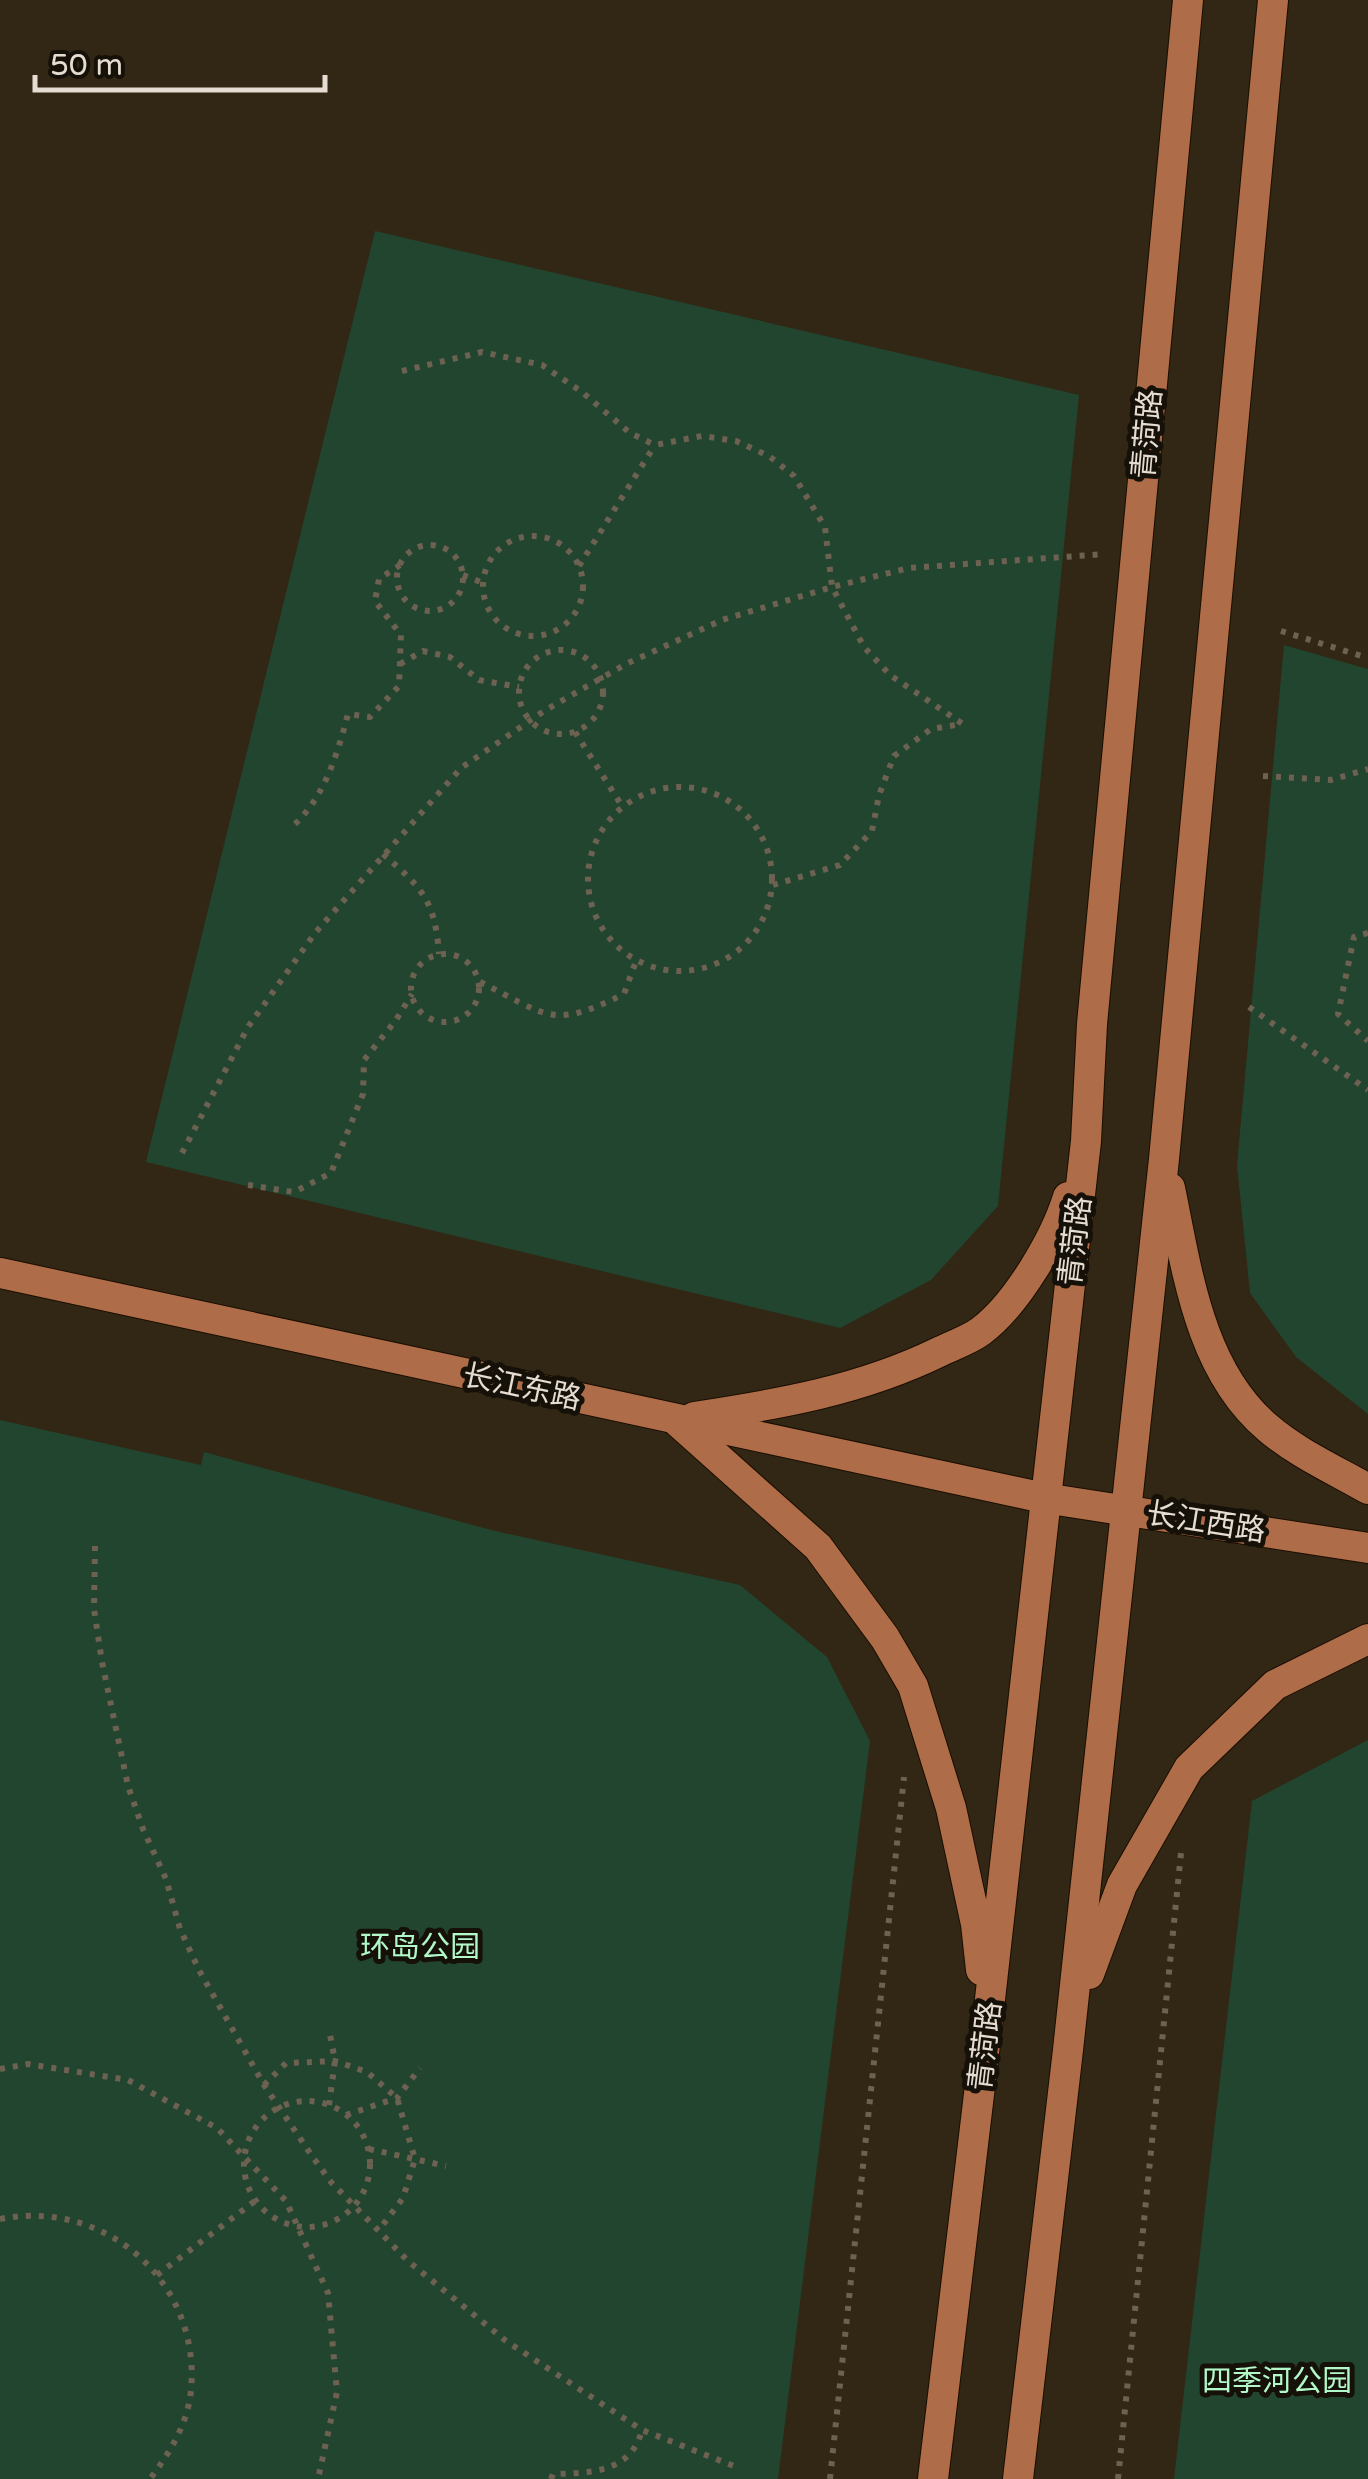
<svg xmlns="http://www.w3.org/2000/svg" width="1368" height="2479" font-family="'Varela Round','Noto Sans SC',sans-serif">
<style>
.green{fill:#22452f}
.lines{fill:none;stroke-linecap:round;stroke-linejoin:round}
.major-casing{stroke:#1a0e01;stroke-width:32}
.path{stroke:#6d6152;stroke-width:6;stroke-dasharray:5 8;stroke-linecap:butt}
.major{stroke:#ae6d48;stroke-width:30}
.labels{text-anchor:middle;stroke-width:10;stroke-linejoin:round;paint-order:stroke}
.street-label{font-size:30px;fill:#e5dcd2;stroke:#151008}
.park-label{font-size:30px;fill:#b1f7c7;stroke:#151008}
</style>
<rect width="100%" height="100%" fill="#322614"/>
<g class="green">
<path d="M375 231 1079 395 998 1206 931 1280 840 1328 146 1162Z"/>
<path d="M1284 645 1368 669V1414L1296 1357 1250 1293 1237 1165Z"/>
<path d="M0 1420 201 1465 204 1452 491 1530 740 1585 827 1657 870 1741 778 2479H0Z"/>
<path d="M1368 1740V2479H1174L1252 1801Z"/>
</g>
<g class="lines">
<g class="major-casing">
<g id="major">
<path d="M1170 1188C1187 1270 1199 1370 1268 1428 1297 1453 1335 1470 1368 1489"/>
<path d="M0 1273 1044 1498 1368 1548"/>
<path d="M694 1417C780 1404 861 1390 939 1352 953 1345 969 1340 981 1331 1017 1304 1055 1239 1068 1197"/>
<path d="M678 1422 818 1547 885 1638 913 1686 951 1808 976 1924 981 1970"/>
<path d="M1089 1974 1122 1885 1189 1768 1275 1685 1368 1639"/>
<path d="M933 2479 985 2044 1086 1141 1092 1024 1188 0"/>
<path d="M1018 2479 1068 2050 1164 1159 1273 0"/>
</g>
</g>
<g class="path">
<path d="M402 371 482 352 542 365 582 392 630 433 655 445 702 436 736 441 769 456 794 476 825 527 832 587 864 647 890 675 963 724"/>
<circle cx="533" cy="586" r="50"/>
<circle cx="430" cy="578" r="33"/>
<path d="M579 566 655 445"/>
<path d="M463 575 483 583"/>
<path d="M1281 631 1368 658"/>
<circle cx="561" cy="692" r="42"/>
<path d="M400 664 423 651 450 657 479 680 519 687"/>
<path d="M575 732 622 806"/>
<path d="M1263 776 1331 780 1368 769"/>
<circle cx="680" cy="879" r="92"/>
<path d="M295 824C325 796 338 752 348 714L370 717 399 686 401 635 375 601 379 579 400 565"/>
<path d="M383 854C422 888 435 900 439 954"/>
<path d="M773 885 840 865 872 831 879 795 894 756 931 729 962 724"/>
<path d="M1368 933 1354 937 1338 1014 1368 1041"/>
<circle cx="445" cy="988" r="34"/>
<path d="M480 982C549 1016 551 1030 624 994L636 961"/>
<path d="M1249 1007 1368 1090"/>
<path d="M182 1153 248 1027 315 933 461 768 544 711 626 664 722 620 832 587 909 568 1105 554"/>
<path d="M248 1185 294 1192 331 1173 363 1094 364 1060 396 1020 412 994"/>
<path d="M95 1546 94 1609 102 1662 128 1786 143 1829 166 1879 180 1929 199 1970 264 2085 312 2156 331 2182 408 2261 506 2341 642 2430 734 2466"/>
<path d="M0 2069 28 2064 128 2080 217 2128 286 2201 328 2293 337 2392 318 2479"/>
<path d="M264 2085 286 2063 335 2061 367 2072 397 2098 415 2159 403 2198 379 2230"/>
<circle cx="307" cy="2164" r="63"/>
<path d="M329 2105 335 2061 329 2029"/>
<path d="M346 2115 397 2098 420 2068"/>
<path d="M369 2149 446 2166"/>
<path d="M0 2219C105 2198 201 2282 191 2390 188 2424 170 2452 150 2479"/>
<path d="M157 2275 255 2201"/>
<path d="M551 2479 553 2474C590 2473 631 2473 642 2430"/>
<path d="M830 2479 904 1777"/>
<path d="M1118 2479 1181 1853"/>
</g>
<use href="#major" class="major"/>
</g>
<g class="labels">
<g class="street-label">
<text transform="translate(1147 434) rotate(-85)" y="10">青菏路</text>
<text transform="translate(1075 1241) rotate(-83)" y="10">青菏路</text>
<text transform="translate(522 1387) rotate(12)" y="10">长江东路</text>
<text transform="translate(1206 1522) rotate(9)" y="10">长江西路</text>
<text transform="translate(985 2046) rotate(-83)" y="10">青菏路</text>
</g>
<g class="park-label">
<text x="420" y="1957">环岛公园</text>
<text x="1277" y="2391">四季河公园</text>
</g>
</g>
<path d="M35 75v15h290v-15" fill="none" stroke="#e5dcd2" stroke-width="5"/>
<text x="50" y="75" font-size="30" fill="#e5dcd2" stroke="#151008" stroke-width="8" paint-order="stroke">50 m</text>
</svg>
